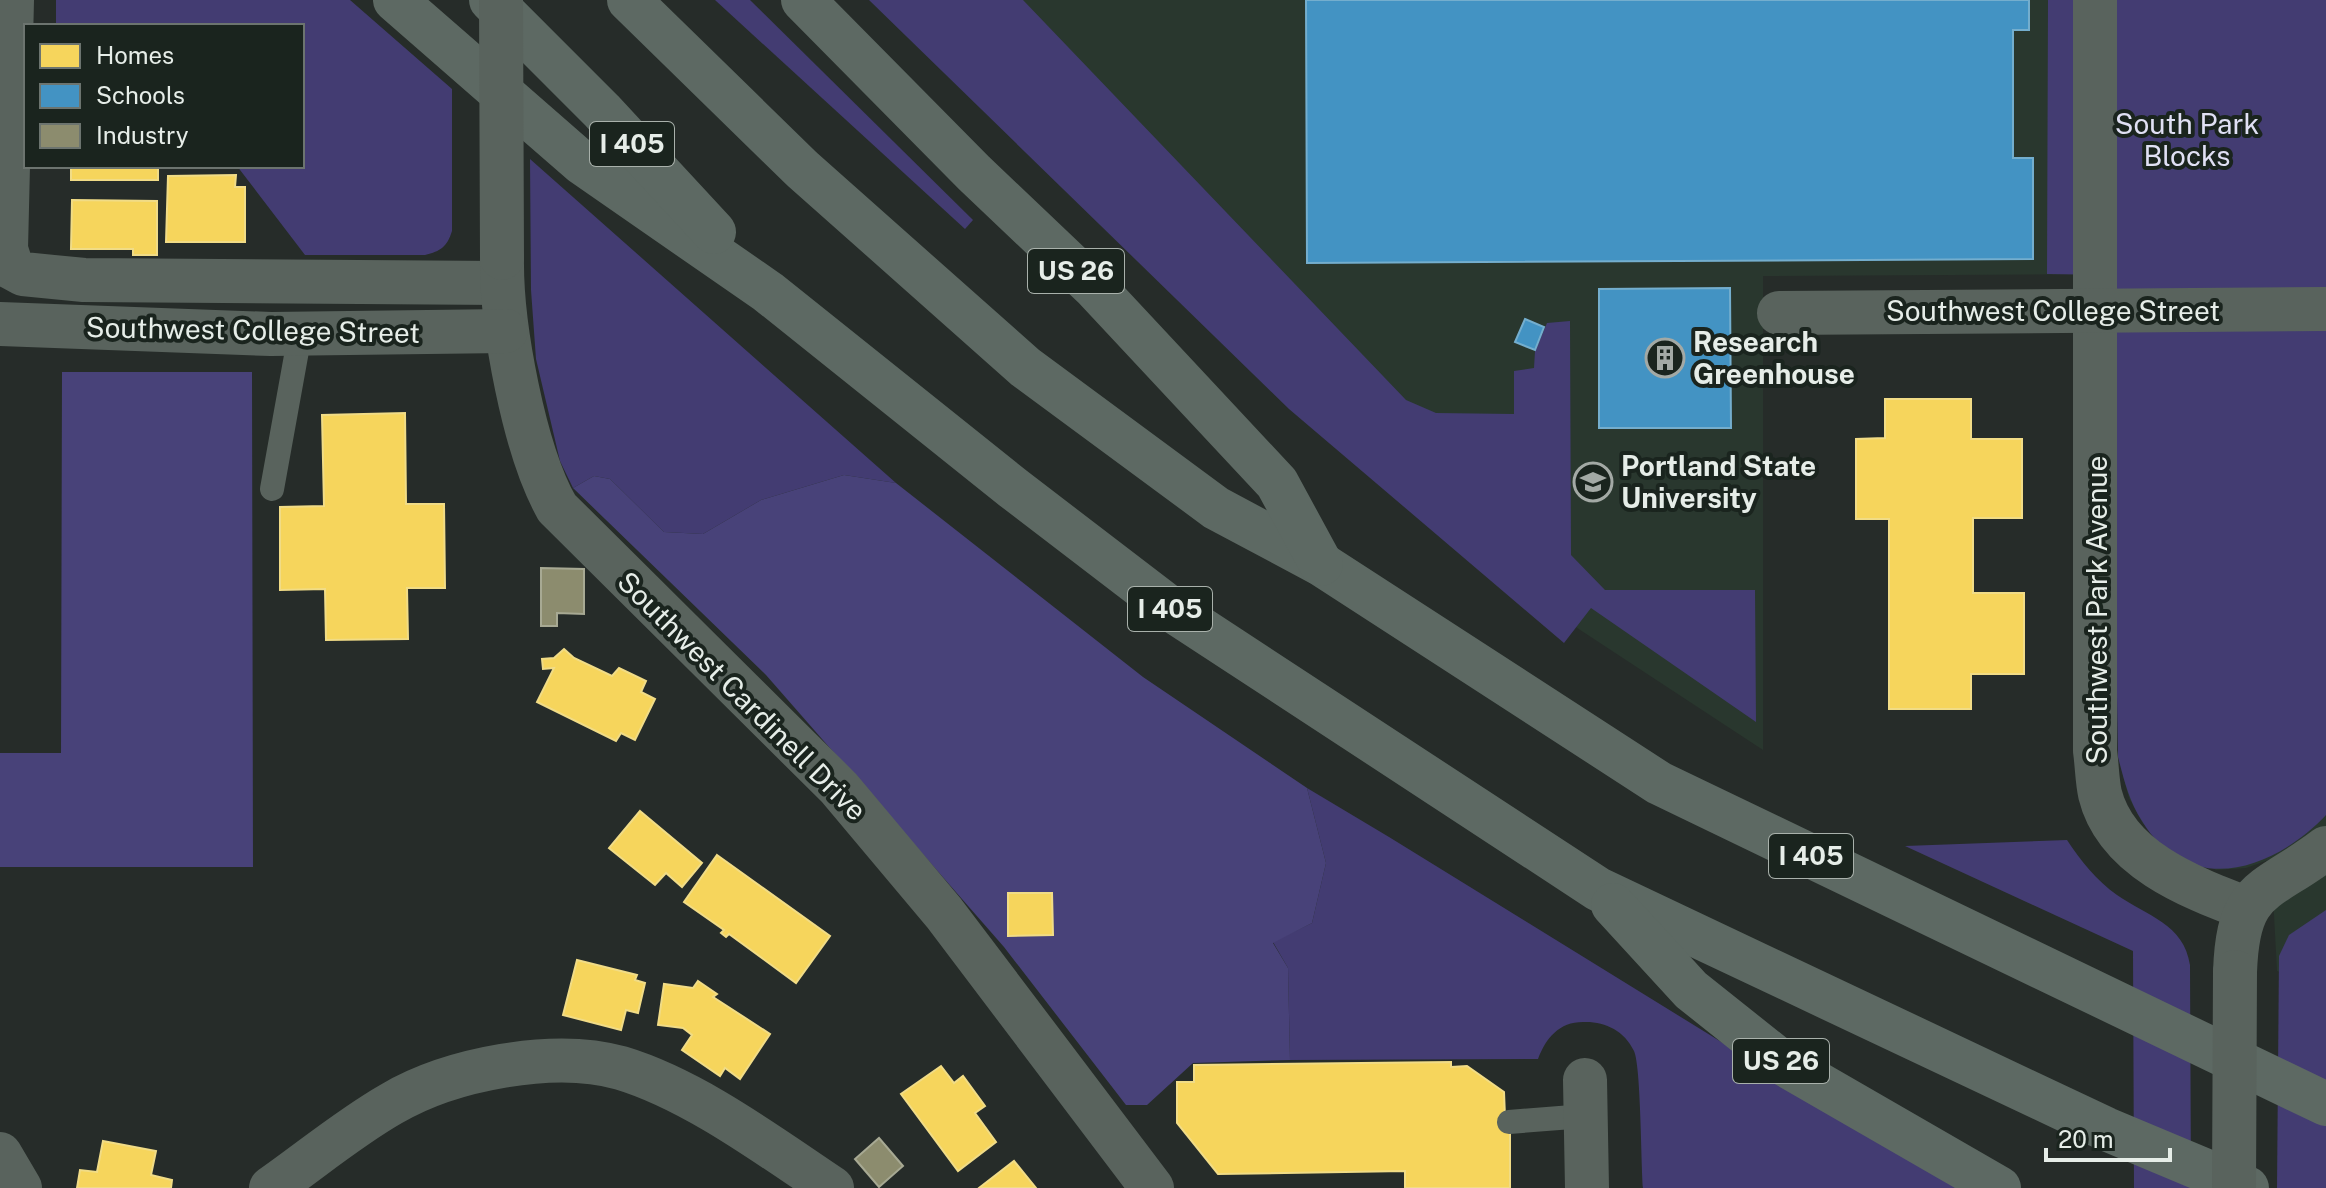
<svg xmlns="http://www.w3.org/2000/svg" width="2326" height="1188" font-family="'Public Sans',sans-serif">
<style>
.built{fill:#29372e}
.green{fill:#433c72}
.forest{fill:#484279}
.homes{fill:#f6d55c;stroke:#f1dc86;stroke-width:2}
.schools{fill:#4393c3;stroke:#74aece;stroke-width:2}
.industry{fill:#8c8c6e;stroke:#a7a993;stroke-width:2}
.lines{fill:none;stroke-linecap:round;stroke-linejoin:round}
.lane{stroke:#59635d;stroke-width:24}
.street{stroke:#59635d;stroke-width:44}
.highway{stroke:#5d6963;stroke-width:44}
.street-bridge{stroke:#59635d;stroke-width:44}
.labels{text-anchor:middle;stroke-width:8;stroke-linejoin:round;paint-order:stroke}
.shield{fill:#1a241e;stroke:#a9b1ab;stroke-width:2}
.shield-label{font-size:26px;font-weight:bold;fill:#e6ede8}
.park-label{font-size:28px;fill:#e0e0f4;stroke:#1a241e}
.street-label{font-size:28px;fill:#e6ede8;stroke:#1a241e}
.poi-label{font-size:28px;font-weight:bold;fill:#e6ede8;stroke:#1a241e;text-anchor:start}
</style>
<rect width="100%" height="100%" fill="#262c29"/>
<path class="built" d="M920 0H2326V990L2277 971 2271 859 2246 868 2216 870 2143 824 2129 798 2118 757 2109 274 1763 276V750L1565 620Z"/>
<g class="green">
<path d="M56 0H350L452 89V231C447 247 441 251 425 255H305L237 166H302V26H56Z"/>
<path d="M715 0H750L973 220 965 229Z"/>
<path d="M869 0H1023L1406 400 1436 413 1514 414V371L1534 368 1535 351 1547 323 1570 321 1571 555 1605 590H1755L1756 722 1591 608 1564 643 1289 409Z"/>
<path d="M2048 0H2326V815C2275 869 2190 900 2142 821 2129 801 2124 780 2118 757L2110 275 2047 274Z"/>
<path d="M530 159 896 483 844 475 761 500 703 534 664 532 610 479 594 476 573 488 560 461 536 359 531 290Z"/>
<path d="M1307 788 1389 837 1958 1188H1643C1641 1164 1641 1066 1634 1051 1624 1030 1604 1021 1583 1022 1559 1022 1546 1038 1538 1059L1290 1060 1288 968 1273 942 1312 923 1326 863Z"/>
<path d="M2067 840C2080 860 2097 881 2117 895 2147 916 2184 924 2190 965L2191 1188H2134L2133 951 1905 846Z"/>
<path d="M2326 910V1188H2277L2279 956 2289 935Z"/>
</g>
<g class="forest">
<path d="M62 372H252L253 867H0V753H61Z"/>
<path d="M844 475 896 483 1143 677 1307 788 1326 863 1312 923 1273 943 1288 968 1290 1060 1193 1063 1147 1105H1126L1004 947 766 675 573 488 594 476 610 479 664 532 703 534 761 500Z"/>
</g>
<g class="homes">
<rect x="71" y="166" width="87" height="14"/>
<path d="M236 175 235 187H245V242H166L168 176Z"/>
<path d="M72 200 157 201V255H133V249H71Z"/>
<path d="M1885 399H1971V439H2022V518H1973V593H2024V674H1971V709H1889V519H1856V439L1885 438Z"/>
<path d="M405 413 406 504H444L445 588H407L408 639 326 640 325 589 280 590V507L324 506 322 415Z"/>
<path d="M564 649 574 658 612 676 619 668 646 681 641 692 655 699 635 740 621 733 616 741 537 702 554 668 543 669 542 659 554 658Z"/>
<path d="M640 811 702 863 682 887 666 873 655 885 609 848Z"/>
<path d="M717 855 830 936 796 983 729 934 726 937 721 933 724 930 684 902Z"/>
<path d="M1008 893H1052L1053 935 1008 936Z"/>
<path d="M577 960 637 975 635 980 645 983 638 1013 626 1010 621 1030 563 1015Z"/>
<path d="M698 981 717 994 713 997 770 1034 740 1079 725 1068 720 1076 682 1050 692 1035 683 1028 658 1025 664 984 693 988Z"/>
<path d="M1451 1062V1067L1467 1066 1504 1092 1505 1117H1510V1188H1405V1171L1218 1174 1177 1123V1082H1194V1065Z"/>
<path d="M941 1066 954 1083 963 1076 985 1106 975 1113 996 1142 958 1171 901 1094Z"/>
<path d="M103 1141 156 1151 151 1175 172 1180 171 1188H77L80 1170 97 1172Z"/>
<path d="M1014 1161 1036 1188H979Z"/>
</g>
<g class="schools">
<path d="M1306 0H2029V30H2013V158H2033V259L1307 263Z"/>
<path d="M1730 288 1731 428H1599V289Z"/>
<path d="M1525 319 1544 327 1535 350 1515 342Z"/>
</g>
<g class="industry">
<path d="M541 568 584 569V614L557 613V626H541Z"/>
<path d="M879 1138 903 1166 879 1187 855 1159Z"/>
</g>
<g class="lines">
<g class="lane">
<path d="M272 489 300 334"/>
<path d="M1509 1122 1585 1116"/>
</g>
<g class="street">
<path d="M12 0 6 249 12 268 23 274 84 280 501 283"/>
<path d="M2095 0V751C2097 765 2097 780 2100 794 2116 859 2190 887 2245 908"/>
<path d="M502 258C501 325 524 450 557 508L839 788 944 913 1152 1188"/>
<path d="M1779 313 2326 309"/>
<path d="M0 324 271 334 506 331"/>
<path d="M2235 972C2238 884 2266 894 2326 848"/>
<path d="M1585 1080 1587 1188"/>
<path d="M0 1154 20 1188"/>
<path d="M271 1188C311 1160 349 1128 391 1104 450 1069 554 1049 621 1068 694 1090 769 1146 832 1188"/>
</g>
<g class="highway">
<path d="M395 0 582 163 768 292 1013 488 1175 612 1598 889 2106 1129 2247 1188"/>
<path d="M491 0 602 111 714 232"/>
<path d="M629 0 802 169 1025 367 1216 508 1321 564 1659 783 2326 1104"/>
<path d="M803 0 974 173 1094 287 1277 483 1321 564"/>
<path d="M1613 905 1691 990 1784 1064 1999 1188"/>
</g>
<g class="street-bridge">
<path d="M501 0 502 258"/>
<path d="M2234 1188 2235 972"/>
</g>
</g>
<defs>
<g id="building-ring" transform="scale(2)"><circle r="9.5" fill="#1a241e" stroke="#a3a9a5" stroke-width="1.5"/><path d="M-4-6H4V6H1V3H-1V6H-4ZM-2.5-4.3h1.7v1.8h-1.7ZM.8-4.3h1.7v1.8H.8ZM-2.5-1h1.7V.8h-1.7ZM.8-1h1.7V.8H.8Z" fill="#a3a9a5"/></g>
<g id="university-ring" transform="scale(2)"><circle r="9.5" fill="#1a241e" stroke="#a3a9a5" stroke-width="1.5"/><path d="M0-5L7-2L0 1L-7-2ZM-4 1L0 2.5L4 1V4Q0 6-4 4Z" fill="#a3a9a5"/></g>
</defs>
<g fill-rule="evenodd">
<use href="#building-ring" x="1665" y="358"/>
<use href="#university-ring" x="1593" y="482"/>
</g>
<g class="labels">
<g class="shield">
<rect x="590" y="122" width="84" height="44" rx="6"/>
<rect x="1028" y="249" width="96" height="44" rx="6"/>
<rect x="1128" y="587" width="84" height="44" rx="6"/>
<rect x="1769" y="834" width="84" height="44" rx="6"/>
<rect x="1733" y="1039" width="96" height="44" rx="6"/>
</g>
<g class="shield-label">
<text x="632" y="153">I 405</text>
<text x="1076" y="280">US 26</text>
<text x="1170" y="618">I 405</text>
<text x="1811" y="865">I 405</text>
<text x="1781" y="1070">US 26</text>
</g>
<g class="park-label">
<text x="2187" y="134">South Park<tspan x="2187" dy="32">Blocks</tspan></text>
</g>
<g class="street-label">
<text x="2053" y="321">Southwest College Street</text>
<text transform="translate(253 330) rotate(1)" y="10">Southwest College Street</text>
<text transform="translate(2097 610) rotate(-90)" y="10">Southwest Park Avenue</text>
<text transform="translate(742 696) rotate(45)" y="10">Southwest Cardinell Drive</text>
</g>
<g class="poi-label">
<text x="1693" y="352">Research<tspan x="1693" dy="32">Greenhouse</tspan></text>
<text x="1621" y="476">Portland State<tspan x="1621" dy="32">University</tspan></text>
</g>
</g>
<rect x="24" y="24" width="280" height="144" fill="#1a241e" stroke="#6c746f" stroke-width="2"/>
<rect x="40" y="44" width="40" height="24" fill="#f6d55c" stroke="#6c746f" stroke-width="2"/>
<text x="96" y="64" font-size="24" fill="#e6ede8">Homes</text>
<rect x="40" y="84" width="40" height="24" fill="#4393c3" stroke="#6c746f" stroke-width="2"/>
<text x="96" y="104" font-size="24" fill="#e6ede8">Schools</text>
<rect x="40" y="124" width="40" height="24" fill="#8c8c6e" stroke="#6c746f" stroke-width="2"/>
<text x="96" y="144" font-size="24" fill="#e6ede8">Industry</text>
<path d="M2046 1148v12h124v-12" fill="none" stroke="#e6ede8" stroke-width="4"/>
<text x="2058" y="1148" font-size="24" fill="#e6ede8" stroke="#1a241e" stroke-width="6" paint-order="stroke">20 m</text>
</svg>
